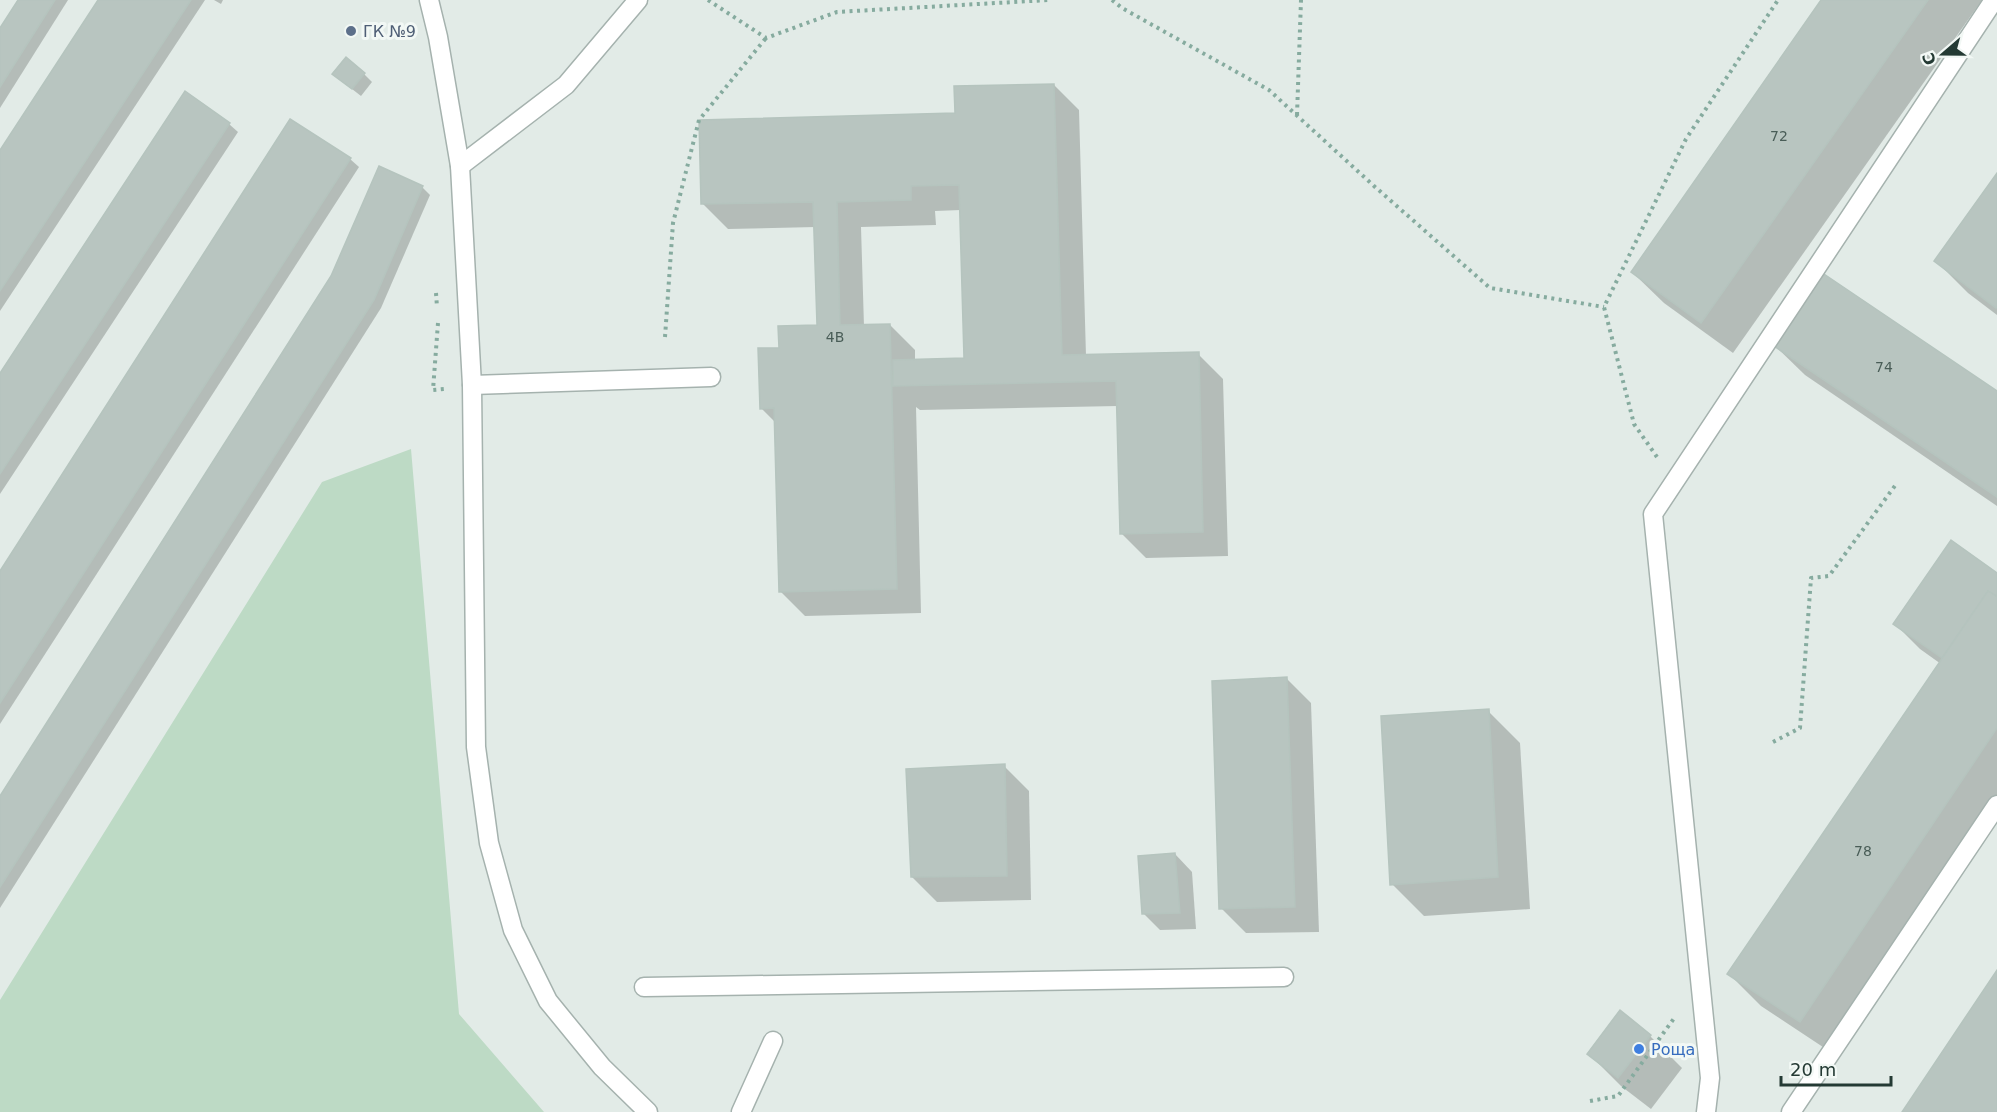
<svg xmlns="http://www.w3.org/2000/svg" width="1997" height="1112" font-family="'DejaVu Sans',sans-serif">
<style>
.green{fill:#bddac5}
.shadow{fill:#0003;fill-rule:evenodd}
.building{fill:#b8c5c0;stroke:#b5c4be;stroke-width:1.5}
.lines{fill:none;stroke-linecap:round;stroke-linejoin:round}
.minor-casing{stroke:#a5b2ae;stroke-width:21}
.path{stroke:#86ab9f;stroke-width:4;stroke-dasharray:3 4.5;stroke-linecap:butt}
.minor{stroke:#fff;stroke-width:18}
.service-dot{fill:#5c6f8a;stroke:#f2f8f5;stroke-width:2}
.shop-dot{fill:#3f7fe0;stroke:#f2f8f5;stroke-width:2}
.labels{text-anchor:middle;stroke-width:6;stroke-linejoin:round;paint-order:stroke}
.number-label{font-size:14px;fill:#495d57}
.service-label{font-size:16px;fill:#4e5e75;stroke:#f2f8f5;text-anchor:start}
.shop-label{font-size:16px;fill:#366cbe;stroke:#f2f8f5;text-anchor:start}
</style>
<rect width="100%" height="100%" fill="#e2ebe7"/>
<path class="green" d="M411 449 459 1014 544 1112H0V1000L322 482Z"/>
<g class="shadow">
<path d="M19 0H68L0 108V31Z"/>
<path d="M100 0H205L0 311V153Z"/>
<path d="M214 0H223L221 4Z"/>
<path d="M1823 0H1982L1733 353 1664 303 1632 272Z"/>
<path d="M364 74 372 82 361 96 343 82Z"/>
<path d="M1054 85 1079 110 1086 356 1198 354 1223 379 1228 556 1146 558 1121 533 1118 406 920 410 916 407 921 613 805 616 780 591 776 423 761 408 781 349 818 326 816 227 728 229 703 204 957 115ZM961 210 965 360 915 361V350L890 325 864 326 861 227 936 225 935 211Z"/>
<path d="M185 93 229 124 238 132 0 494V375Z"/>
<path d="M350 159 359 167 0 724V573Z"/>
<path d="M1997 176V315L1968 293 1936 261Z"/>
<path d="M422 187 430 195 381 308 0 908V798Z"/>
<path d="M1773 344 1997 393V506L1805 375Z"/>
<path d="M1997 575V807L1832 1053 1761 1006 1729 974 1941 664 1920 649 1895 624Z"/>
<path d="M1286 678 1311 703 1319 932 1246 933 1221 908Z"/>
<path d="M1488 711 1520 743 1530 909 1424 916 1392 884Z"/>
<path d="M1004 766 1029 791 1031 900 937 902 912 877Z"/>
<path d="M1175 854 1192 872 1196 929 1160 930 1143 913Z"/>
<path d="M1650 1036 1682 1068 1651 1109 1621 1086 1589 1054Z"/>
</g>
<g class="building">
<path d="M18 0H55L0 87V28Z"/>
<path d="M98 0H191L0 291V150Z"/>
<path d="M1821 0H1928L1701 323 1631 272Z"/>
<path d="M346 57 365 73 352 89 332 74Z"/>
<path d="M1054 84 1062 355 1199 352 1203 532 1120 534 1116 381 893 386V360L964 358 959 185 911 186V200L837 202 840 325 890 324 897 589 779 592 774 408 760 409 758 348H779L778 326 817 325 813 202 701 204 699 120 955 113 954 86Z"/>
<path d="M185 91 230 123 0 474V373Z"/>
<path d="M290 119 351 158 0 703V571Z"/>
<path d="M379 166 423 186 374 300 0 887V796L331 276Z"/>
<path d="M1997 173V307L1996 308 1934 261Z"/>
<path d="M1821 272 1997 391V497L1771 344Z"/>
<path d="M1951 540 1997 573V596L1988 591 1942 658 1893 624Z"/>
<path d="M1988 591 1997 597V728L1800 1022 1727 974Z"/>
<path d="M1287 677 1295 907 1219 909 1212 681Z"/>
<path d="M1489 709 1498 877 1390 885 1381 716Z"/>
<path d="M1005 764 1007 876 911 877 906 769Z"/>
<path d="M1175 853 1180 913 1142 914 1138 856Z"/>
<path d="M1997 970V1112H1902Z"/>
<path d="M1620 1010 1651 1035 1618 1078 1587 1054Z"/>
</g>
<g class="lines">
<g class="minor-casing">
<g id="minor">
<path d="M429 0 438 37 460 166 472 385 476 747 489 843 513 930 548 1001 602 1067 648 1112"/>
<path d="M460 166 566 85 638 0"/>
<path d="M472 385 711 377"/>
<path d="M644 987 1284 977"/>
<path d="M741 1112 773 1041"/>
<path d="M1706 1112 1710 1078 1653 514 1994 0"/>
<path d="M1791 1112 1997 805"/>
</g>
</g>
<g class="path">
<path d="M708 0 766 38 837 12 1049 0"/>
<path d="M1112 0 1122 8 1269 90 1374 186 1490 288 1604 307"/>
<path d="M1297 115 1301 0"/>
<path d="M436 293 437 307"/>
<path d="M438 323 433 390 445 389"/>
<path d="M665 337 673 223 699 120 766 38"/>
<path d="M1657 457 1634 424 1604 307 1686 139 1778 0"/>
<path d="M1773 742 1800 728 1811 578 1829 576 1897 483"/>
<path d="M1590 1101 1618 1096 1675 1017"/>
</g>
<use href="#minor" class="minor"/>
</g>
<circle class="service-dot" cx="351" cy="31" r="6"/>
<circle class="shop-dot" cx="1639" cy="1049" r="6"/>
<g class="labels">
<g class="number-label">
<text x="1779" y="141">72</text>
<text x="835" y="342">4В</text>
<text x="1884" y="372">74</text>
<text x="1863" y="856">78</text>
</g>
<g class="service-label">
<text x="363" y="37">ГК №9</text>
</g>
<g class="shop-label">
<text x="1651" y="1055">Роща</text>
</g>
</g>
<g transform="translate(1943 54) rotate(250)" stroke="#f2f8f5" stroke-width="4.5" paint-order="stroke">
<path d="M0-4.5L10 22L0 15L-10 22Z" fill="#243a34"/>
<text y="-9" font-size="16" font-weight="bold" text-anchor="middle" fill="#243a34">С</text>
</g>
<path d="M1781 1076v9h110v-9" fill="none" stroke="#243a34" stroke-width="3"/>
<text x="1790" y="1076" font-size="18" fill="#243a34" stroke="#f2f8f5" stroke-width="4.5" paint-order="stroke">20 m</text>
</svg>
